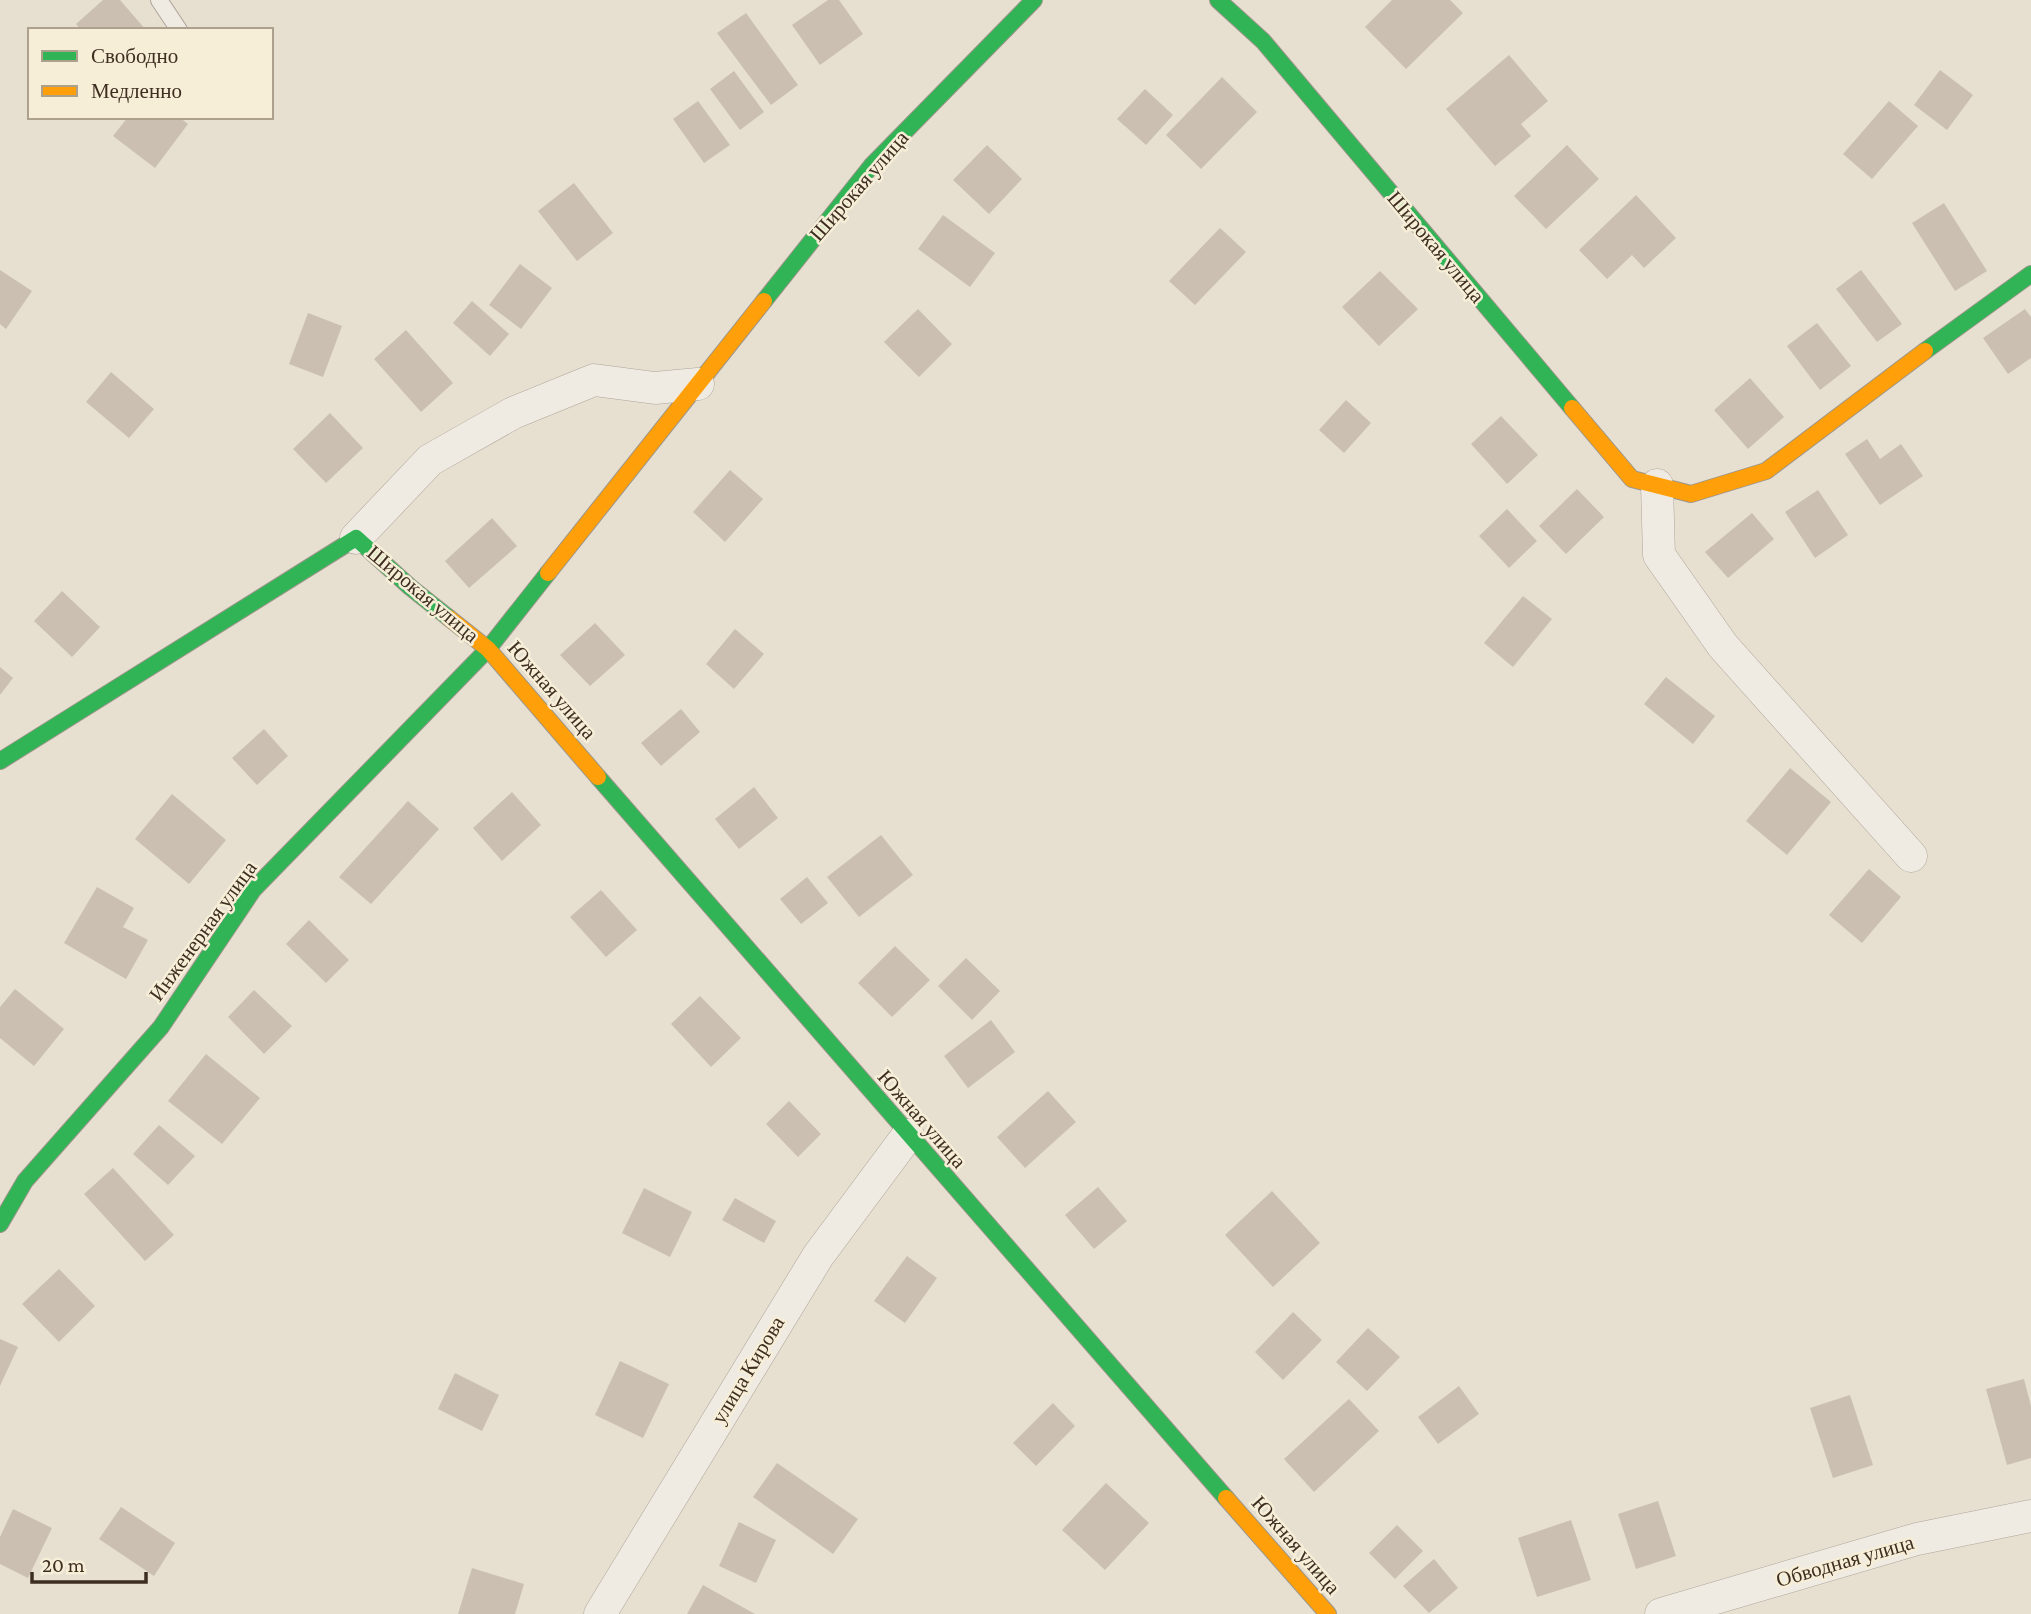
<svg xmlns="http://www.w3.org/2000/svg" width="2031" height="1614" font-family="'Crimson Pro',serif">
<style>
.building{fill:#cbbfb2}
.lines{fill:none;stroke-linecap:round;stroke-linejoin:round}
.lane-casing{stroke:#ada599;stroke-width:18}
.street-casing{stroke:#ada599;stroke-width:33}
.fast-casing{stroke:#9c958a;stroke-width:18}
.slow-casing{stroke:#9c958a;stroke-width:18}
.lane{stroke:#efebe3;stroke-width:16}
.street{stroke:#efebe3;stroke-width:32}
.fast{stroke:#30b455;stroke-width:16}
.slow{stroke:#ff9f0a;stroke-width:16}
.labels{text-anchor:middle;stroke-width:5;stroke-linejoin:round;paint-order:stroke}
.street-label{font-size:21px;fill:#3d2e20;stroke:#f7eed8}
</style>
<rect width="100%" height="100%" fill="#e7e0d1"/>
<g class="building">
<path d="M103 0H120L146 30H81L76 24Z"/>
<path d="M828 0H839L863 34 820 65 792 25Z"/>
<path d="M1392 0H1450L1463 13 1406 69 1365 27Z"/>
<path d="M746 13 798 85 771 105 717 33Z"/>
<path d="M1509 55 1548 101 1521 124 1531 136 1495 166 1446 109Z"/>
<path d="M1940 70 1973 95 1947 130 1914 105Z"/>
<path d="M734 71 764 112 740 130 710 89Z"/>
<path d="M1222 77 1257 112 1201 169 1166 135Z"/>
<path d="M1145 89 1173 115 1146 145 1117 119Z"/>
<path d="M698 101 730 145 704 163 673 119Z"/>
<path d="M1889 101 1918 126 1872 179 1843 154Z"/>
<path d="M128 117H179L188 124 155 168 113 136Z"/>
<path d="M987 145 1022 179 989 214 953 180Z"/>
<path d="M1567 145 1599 179 1546 229 1514 196Z"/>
<path d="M574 183 613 233 577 261 538 211Z"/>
<path d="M1636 195 1676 238 1644 268 1632 255 1607 279 1579 250Z"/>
<path d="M1944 203 1987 271 1955 291 1912 223Z"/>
<path d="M943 215 995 253 970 287 918 249Z"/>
<path d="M1220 228 1246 252 1195 305 1169 281Z"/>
<path d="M520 264 552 288 521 329 489 305Z"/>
<path d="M0 270 32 291 6 329 0 324Z"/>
<path d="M1861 270 1902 324 1877 342 1836 289Z"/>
<path d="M1380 271 1418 309 1379 346 1342 307Z"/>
<path d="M472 301 509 334 490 356 453 323Z"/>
<path d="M918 309 952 344 919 377 884 342Z"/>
<path d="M2025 309 2031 317V358L2008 374 1983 338Z"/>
<path d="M308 313 342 326 323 377 289 364Z"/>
<path d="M1817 323 1851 366 1820 390 1787 346Z"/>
<path d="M406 330 453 383 421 412 374 359Z"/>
<path d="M111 372 154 409 129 438 86 402Z"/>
<path d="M1750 378 1784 417 1748 449 1714 410Z"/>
<path d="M1346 400 1371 423 1344 453 1319 430Z"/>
<path d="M330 413 363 448 326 483 293 449Z"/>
<path d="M1501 416 1538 455 1507 484 1471 444Z"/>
<path d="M1867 439 1880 459 1901 444 1923 476 1880 505 1845 454Z"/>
<path d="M730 470 763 499 725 542 693 512Z"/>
<path d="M1577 489 1604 517 1566 554 1539 526Z"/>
<path d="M1818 490 1848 535 1815 558 1785 512Z"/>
<path d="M1507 509 1537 541 1509 568 1479 536Z"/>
<path d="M1752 513 1774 539 1728 578 1705 552Z"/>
<path d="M492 518 517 546 469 588 445 561Z"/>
<path d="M62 591 100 627 72 657 34 621Z"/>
<path d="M1523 596 1552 619 1513 667 1484 643Z"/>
<path d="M595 623 625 655 590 686 560 655Z"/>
<path d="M735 629 764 654 734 689 706 664Z"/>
<path d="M0 667 13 678 0 695Z"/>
<path d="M1666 677 1715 716 1693 744 1644 704Z"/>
<path d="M681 709 700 732 661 766 641 743Z"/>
<path d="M264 729 288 756 257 785 232 758Z"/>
<path d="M1790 768 1831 802 1787 855 1746 821Z"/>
<path d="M754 787 778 818 739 849 715 819Z"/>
<path d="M512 792 541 825 502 861 473 828Z"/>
<path d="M172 794 226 840 189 884 135 839Z"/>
<path d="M408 801 439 829 371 904 339 877Z"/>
<path d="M881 835 913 875 859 917 827 877Z"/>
<path d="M1869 869 1901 897 1862 943 1829 915Z"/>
<path d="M807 877 828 903 801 924 780 899Z"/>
<path d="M97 887 134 908 123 927 148 940 126 979 64 943Z"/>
<path d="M601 890 637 930 606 957 570 917Z"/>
<path d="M309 920 349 960 326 983 286 944Z"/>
<path d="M895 946 930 980 892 1017 858 983Z"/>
<path d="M966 958 1000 991 972 1020 938 986Z"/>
<path d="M15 989 64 1029 34 1066 0 1038V1007Z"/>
<path d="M254 990 292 1026 264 1054 228 1017Z"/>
<path d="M700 996 741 1038 711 1067 671 1024Z"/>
<path d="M991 1020 1015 1052 968 1088 944 1056Z"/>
<path d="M206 1054 260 1098 222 1144 168 1101Z"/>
<path d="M1048 1091 1076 1122 1025 1168 997 1137Z"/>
<path d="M789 1101 821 1134 798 1157 766 1124Z"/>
<path d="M159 1125 195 1156 168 1185 133 1154Z"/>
<path d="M113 1168 174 1235 145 1261 84 1194Z"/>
<path d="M1098 1187 1127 1221 1094 1249 1065 1215Z"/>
<path d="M644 1188 692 1212 670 1257 622 1233Z"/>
<path d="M1272 1191 1320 1243 1273 1287 1225 1235Z"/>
<path d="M735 1198 776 1221 764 1243 722 1220Z"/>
<path d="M907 1256 937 1278 905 1323 874 1301Z"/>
<path d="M59 1269 95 1306 59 1342 22 1304Z"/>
<path d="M1293 1312 1322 1340 1283 1380 1255 1352Z"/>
<path d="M1368 1328 1400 1357 1367 1391 1336 1362Z"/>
<path d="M0 1339 18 1347 0 1386Z"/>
<path d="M620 1361 669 1384 643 1438 595 1415Z"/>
<path d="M455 1373 499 1395 482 1431 438 1409Z"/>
<path d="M2024 1379 2031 1406V1458L2007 1465 1986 1389Z"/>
<path d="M1459 1386 1479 1414 1438 1444 1418 1417Z"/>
<path d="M1850 1395 1873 1465 1833 1478 1810 1408Z"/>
<path d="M1349 1399 1379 1431 1314 1492 1284 1459Z"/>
<path d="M1053 1403 1075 1426 1036 1466 1013 1443Z"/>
<path d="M777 1463 858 1519 833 1554 753 1497Z"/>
<path d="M1106 1483 1149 1523 1105 1570 1062 1530Z"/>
<path d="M1658 1501 1676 1556 1636 1569 1618 1514Z"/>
<path d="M121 1507 175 1543 154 1576 99 1539Z"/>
<path d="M13 1509 52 1528 28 1578 0 1564V1537Z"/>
<path d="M1571 1520 1591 1580 1537 1597 1518 1538Z"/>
<path d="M739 1522 776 1540 756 1583 719 1566Z"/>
<path d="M1397 1525 1423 1551 1395 1579 1369 1553Z"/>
<path d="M1434 1559 1458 1588 1429 1613 1403 1586Z"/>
<path d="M472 1568 524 1584 515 1614H458Z"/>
<path d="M703 1585 755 1614H687Z"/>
</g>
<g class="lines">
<g class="lane-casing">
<path id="lane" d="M159 0 179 30"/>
</g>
<g class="street-casing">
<g id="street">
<path d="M1657 485 1659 555 1723 646 1911 856"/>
<path d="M356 538 430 460 513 413 594 380 655 388 698 384"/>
<path d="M600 1614 818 1256 908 1135"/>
<path d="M1661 1614 1917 1539 2031 1516"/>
</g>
</g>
<g class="fast-casing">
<g id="fast">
<path d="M1218 0 1263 41 1572 408"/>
<path d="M764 301 872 165 1034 0"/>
<path d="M1925 351 2031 274"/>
<path d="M0 761 356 538 410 587 449 618"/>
<path d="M598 777 1226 1498"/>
<path d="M0 1224 25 1181 161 1027 253 890 488 649 548 573"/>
</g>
</g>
<g class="slow-casing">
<g id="slow">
<path d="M1572 408 1632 479 1691 494 1766 471 1925 351"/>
<path d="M548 573 764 301"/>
<path d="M449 618 488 649 598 777"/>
<path d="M1226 1498 1328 1614"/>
</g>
</g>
<use href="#lane" class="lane"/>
<use href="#street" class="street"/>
<use href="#fast" class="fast"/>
<use href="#slow" class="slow"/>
</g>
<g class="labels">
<g class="street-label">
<text transform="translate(859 186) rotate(-49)" y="7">Широкая улица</text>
<text transform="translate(1436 247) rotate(50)" y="7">Широкая улица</text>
<text transform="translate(423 594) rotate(40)" y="7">Широкая улица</text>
<text transform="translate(552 690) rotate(49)" y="7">Южная улица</text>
<text transform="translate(203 931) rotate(-54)" y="7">Инженерная улица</text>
<text transform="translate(922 1119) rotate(49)" y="7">Южная улица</text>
<text transform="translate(748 1370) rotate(-59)" y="7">улица Кирова</text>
<text transform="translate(1296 1545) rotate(49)" y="7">Южная улица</text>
<text transform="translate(1845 1561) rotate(-16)" y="7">Обводная улица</text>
</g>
</g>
<rect x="28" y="28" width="245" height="91" fill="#f7eed8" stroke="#ada18e" stroke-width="2"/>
<rect x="42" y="51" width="35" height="10" fill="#30b455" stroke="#ada18e" stroke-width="2"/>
<text x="91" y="63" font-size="21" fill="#3d2e20">Свободно</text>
<rect x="42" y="86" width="35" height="10" fill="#ff9f0a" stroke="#ada18e" stroke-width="2"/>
<text x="91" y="98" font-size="21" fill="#3d2e20">Медленно</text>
<path d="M32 1572v10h114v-10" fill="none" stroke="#3d2e20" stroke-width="3.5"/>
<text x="42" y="1572" font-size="21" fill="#3d2e20" stroke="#f7eed8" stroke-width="5" paint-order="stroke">20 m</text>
</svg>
